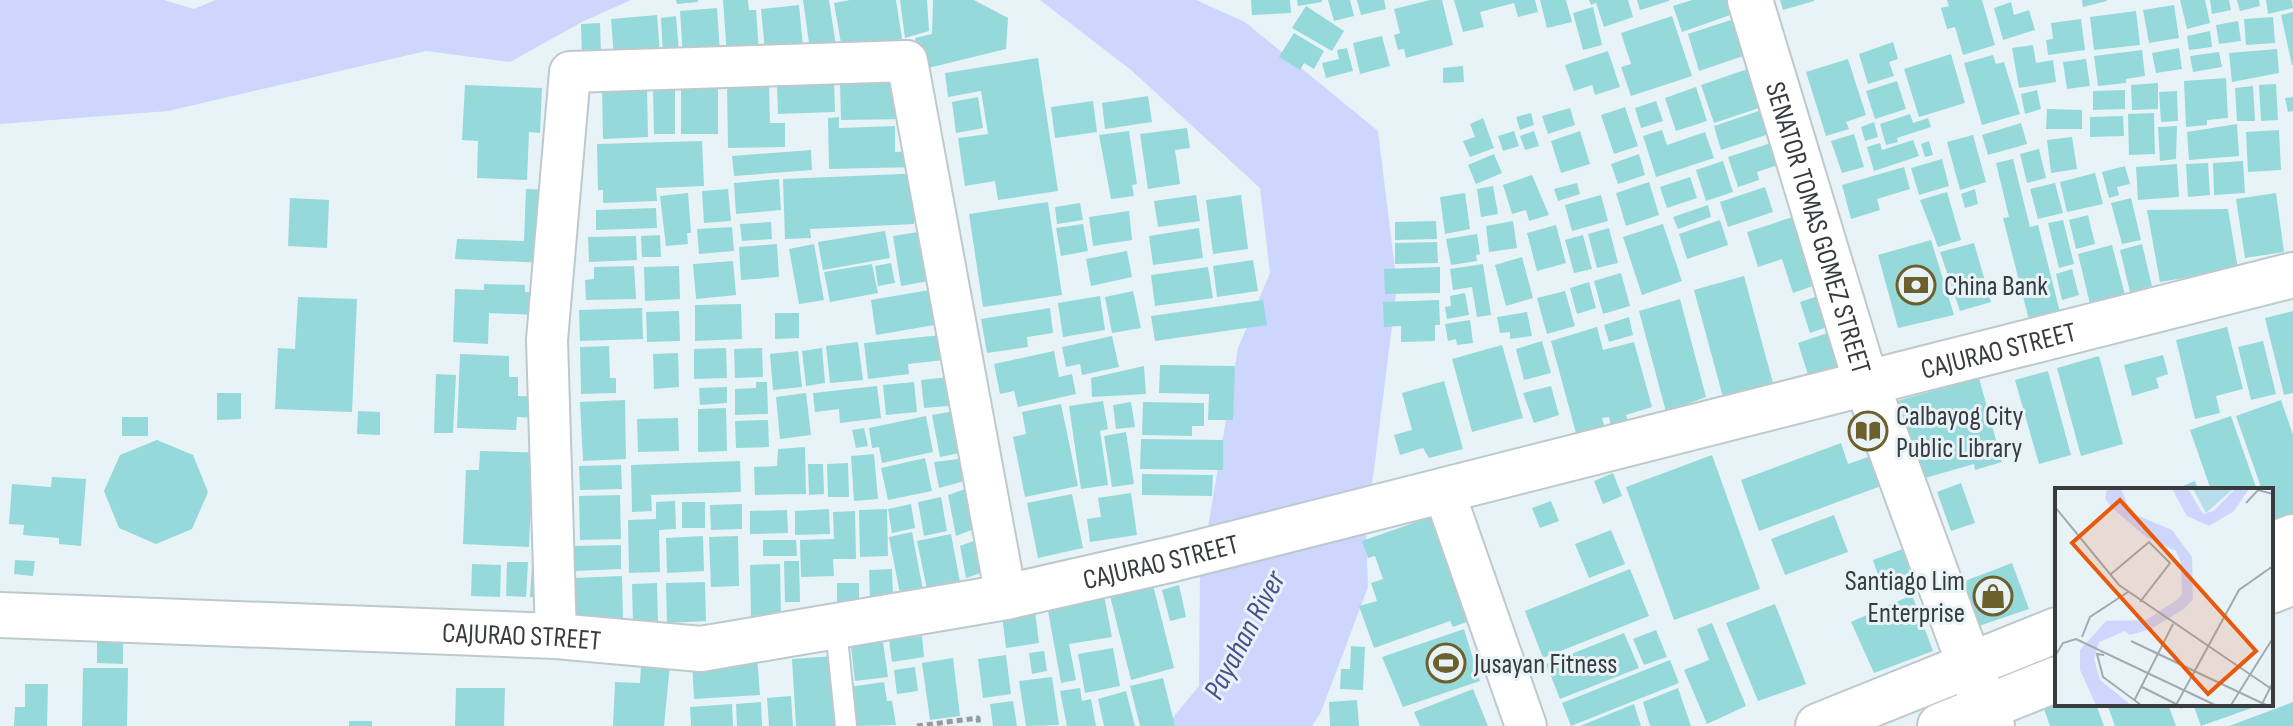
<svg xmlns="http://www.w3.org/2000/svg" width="2293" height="726" font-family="'Sofia Sans Condensed',sans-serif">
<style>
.water{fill:#cdd6fc}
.building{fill:#95d9db}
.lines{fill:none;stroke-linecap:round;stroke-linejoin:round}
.service-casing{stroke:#bec9ce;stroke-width:24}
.minor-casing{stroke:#bec9ce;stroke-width:44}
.tertiary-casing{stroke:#bec9ce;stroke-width:48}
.secondary-casing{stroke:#bec9ce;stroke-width:48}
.path{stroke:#949b9f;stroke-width:5;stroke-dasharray:6 4;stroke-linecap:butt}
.service{stroke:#fff;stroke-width:20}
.minor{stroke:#fff;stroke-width:40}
.tertiary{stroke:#fff;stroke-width:44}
.secondary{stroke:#fff;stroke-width:44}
.labels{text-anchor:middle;stroke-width:6;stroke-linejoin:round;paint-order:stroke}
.street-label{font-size:28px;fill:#383c3e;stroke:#e8f3f8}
.poi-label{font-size:28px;fill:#383c3e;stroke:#e8f3f8;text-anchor:start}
.water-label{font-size:30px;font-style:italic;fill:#48518d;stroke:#e8f3f8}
.inset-road{fill:none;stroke:#a2aaae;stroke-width:2}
.view{fill:#e8590c;fill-opacity:0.15;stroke:#e8590c;stroke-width:4}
.inset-edge{fill:none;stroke:#383c3e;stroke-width:4}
</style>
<rect width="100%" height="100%" fill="#e8f3f8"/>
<g class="water">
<path d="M0 0H164L194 9 215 0H631L582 22 510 62 426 51 168 111 0 124Z"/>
<path d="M1040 0H1196L1245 22 1378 131 1397 286 1366 533 1368 587 1321 712 1312 726H1166L1199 686 1200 575 1238 348 1270 273 1260 188 1131 70Z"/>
</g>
<g class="building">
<path d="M676 0H698V2L677 4Z"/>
<path d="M723 0H748L749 10H756L759 52 727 55Z"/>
<path d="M803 0H829L836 46 810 50Z"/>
<path d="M850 0H896L902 39 842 49 834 3Z"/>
<path d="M900 0H927L929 31 905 38Z"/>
<path d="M933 0H974L1008 18 1006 49 924 69 915 38 932 34Z"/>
<path d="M1251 0H1290L1291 13 1252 15Z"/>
<path d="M1297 0H1322V2L1298 6Z"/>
<path d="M1328 0H1350L1354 16 1334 21Z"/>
<path d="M1357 0H1384L1386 9 1361 15Z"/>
<path d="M1430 0H1442L1453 45 1406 58 1404 49 1398 50 1394 35 1400 33 1394 9Z"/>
<path d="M1454 0H1535L1538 12 1518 17 1514 3 1480 12 1484 27 1463 32Z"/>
<path d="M1540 0H1566L1572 22 1547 28Z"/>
<path d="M1589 0H1628L1633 17 1604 27 1596 3 1591 5Z"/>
<path d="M1637 0H1669V1L1640 10Z"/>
<path d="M1692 0H1732L1736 13 1682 32 1673 6Z"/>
<path d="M1780 0H1814V1L1783 10Z"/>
<path d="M1947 0H1982L1995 45 1963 55 1955 27 1947 29 1941 8 1949 6Z"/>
<path d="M2082 0H2107V1L2083 7Z"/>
<path d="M2180 0H2205L2210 23 2187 29Z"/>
<path d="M2210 0H2229L2231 10 2212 14Z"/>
<path d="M2237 0H2259L2260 6 2240 11Z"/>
<path d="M2266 0H2292L2293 8 2268 14Z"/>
<path d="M2011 2 2014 15 2029 10 2035 30 2003 40 1994 8Z"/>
<path d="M799 5 803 47 765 51 761 9Z"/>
<path d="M2174 5 2179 38 2149 43 2143 10Z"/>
<path d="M1306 6 1344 31 1332 51 1292 28Z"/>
<path d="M1593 7 1602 45 1583 50 1573 13Z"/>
<path d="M717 8 720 53 683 56 680 11Z"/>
<path d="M2136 11 2140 45 2094 50 2090 17Z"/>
<path d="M2293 12V65H2292L2281 15Z"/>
<path d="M657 15 660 55 614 59 611 19Z"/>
<path d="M676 16 679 53 663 54 661 18Z"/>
<path d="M1672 16 1692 76 1631 96 1621 67 1631 64 1621 33Z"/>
<path d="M1743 16 1755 52 1699 71 1688 34Z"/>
<path d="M2273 17 2275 43 2246 45 2244 19Z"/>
<path d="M2081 19 2085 50 2048 55 2046 40 2053 39 2051 23Z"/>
<path d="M2238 21 2241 41 2219 44 2216 25Z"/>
<path d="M600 23 601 55H582L581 24Z"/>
<path d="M2210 31 2212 47 2189 50 2187 36Z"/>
<path d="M1294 33 1324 51 1314 69 1304 63 1300 70 1279 57Z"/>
<path d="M1382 36 1390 66 1360 74 1353 43Z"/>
<path d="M1893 42 1898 59 1889 62 1894 76 1868 84 1859 54Z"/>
<path d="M2033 45 2036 63 2053 60 2056 82 2019 88 2012 48Z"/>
<path d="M1347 48 1353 71 1326 78 1322 63 1339 59 1337 50Z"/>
<path d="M2179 48 2182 69 2156 73 2152 53Z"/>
<path d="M2277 49 2279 73 2232 82 2229 53Z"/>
<path d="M2142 50 2145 76 2126 79V83L2098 86 2094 56Z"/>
<path d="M1608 51 1620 87 1595 95 1592 85 1574 91 1565 65Z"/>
<path d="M2219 52 2222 67 2193 72 2190 56Z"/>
<path d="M1951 54 1965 103 1919 117 1904 69Z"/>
<path d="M1993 55 1996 64 2004 62 2020 114 1982 125 1964 63Z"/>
<path d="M1038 58 1058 191 998 200 995 181 965 186 958 138 988 134 981 91 948 97 945 73Z"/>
<path d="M1848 59 1866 115 1846 122 1849 129 1826 136 1806 72Z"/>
<path d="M2086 59 2090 86 2067 89 2063 62Z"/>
<path d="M1762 64 1774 103 1714 123 1701 85Z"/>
<path d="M1463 66 1464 82 1443 83V68Z"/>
<path d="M2226 78 2228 118 2207 120V125L2186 127 2184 81Z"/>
<path d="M908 80 909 119 841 120 840 82Z"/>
<path d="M1897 81 1906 109 1875 119 1866 91Z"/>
<path d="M834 82 835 112 778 114 777 84Z"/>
<path d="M769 83 770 123H785V147L728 148 727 84Z"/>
<path d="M2158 83V109L2132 110 2131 85Z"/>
<path d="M2276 84 2278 120 2261 121 2259 85Z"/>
<path d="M465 85 542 88 540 133 529 132 527 180 477 178 478 141 462 140Z"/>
<path d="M718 86V134H681V87Z"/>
<path d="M2253 86 2255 121H2237L2235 88Z"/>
<path d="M653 87H675V134H654Z"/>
<path d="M1696 87 1707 121 1676 131 1665 98Z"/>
<path d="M647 88 648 137 603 139 602 89Z"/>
<path d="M2037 90 2041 109 2025 114 2021 94Z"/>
<path d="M2125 90V109L2093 110V91Z"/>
<path d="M2177 91 2178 121 2161 122 2159 92Z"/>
<path d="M1148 96 1152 122 1105 129 1102 103Z"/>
<path d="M978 97 983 128 956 133 952 102Z"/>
<path d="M2293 97V111L2288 112 2285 98Z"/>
<path d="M1093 101 1097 132 1055 138 1051 107Z"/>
<path d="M1656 101 1663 121 1641 128 1635 108Z"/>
<path d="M1625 107 1638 146 1614 154 1601 115Z"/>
<path d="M1771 107 1778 131 1721 150 1714 126Z"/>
<path d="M1570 108 1575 125 1548 134 1542 116Z"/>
<path d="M2047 109 2082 110V129H2046Z"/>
<path d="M1531 113 1534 125 1520 130 1516 117Z"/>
<path d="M2154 113 2155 154 2129 155 2128 114Z"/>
<path d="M1910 114 1913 123 1928 118 1931 127 1897 138 1898 142 1886 145 1880 124Z"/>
<path d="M2123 116 2124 136 2090 137V117Z"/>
<path d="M839 117V128L895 126V152L916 151 917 167 829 169 828 118Z"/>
<path d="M1483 118 1494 148 1470 157 1463 141 1475 137 1470 124Z"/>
<path d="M1874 122 1878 137 1865 141 1861 127Z"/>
<path d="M2021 123 2027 144 1988 155 1982 135Z"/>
<path d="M2237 124 2239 156 2189 160 2187 132Z"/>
<path d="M2177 126 2176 159 2160 161 2158 127Z"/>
<path d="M1187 128 1190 148 1175 150 1180 184 1148 189 1140 134Z"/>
<path d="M1662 130 1667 145 1705 132 1714 158 1656 177 1643 136Z"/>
<path d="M2279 130 2281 170 2248 172 2246 132Z"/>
<path d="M1129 131 1137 184 1132 185 1134 196 1111 199 1099 135Z"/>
<path d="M1514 131 1519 146 1503 151 1498 136Z"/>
<path d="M1534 131 1539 146 1525 150 1520 136Z"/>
<path d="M1580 131 1590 164 1561 173 1551 141Z"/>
<path d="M1854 134 1864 167 1842 173 1831 141Z"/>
<path d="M1973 135 1986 182 1960 190 1947 142Z"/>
<path d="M2072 137 2077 169 2051 173 2047 140Z"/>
<path d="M1780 140 1787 162 1757 172 1759 180 1738 187 1728 157Z"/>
<path d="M1913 140 1919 156 1874 171 1867 147 1880 143 1882 150Z"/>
<path d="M702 141 704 186 656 188 657 201 603 203V190H598L597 144Z"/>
<path d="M1929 141 1933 155 1925 157 1921 144Z"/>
<path d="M2039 149 2046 178 2027 183 2020 154Z"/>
<path d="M811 150 812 170 734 176 732 156Z"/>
<path d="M1494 154 1502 173 1476 184 1468 165Z"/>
<path d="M1639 154 1645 175 1618 184 1611 164Z"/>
<path d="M1942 159 1949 186 1919 195 1911 168Z"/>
<path d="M2013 159 2030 227 2038 225 2061 316 2030 324 2003 218 2009 217 1996 163Z"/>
<path d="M1723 161 1733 192 1706 201 1696 170Z"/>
<path d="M2243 161 2245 193 2214 195 2213 163Z"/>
<path d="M2208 163 2210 195 2188 197 2186 164Z"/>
<path d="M2177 164 2179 197 2138 200 2136 167Z"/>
<path d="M2125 166 2130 184 2117 187 2119 195 2109 198 2102 172Z"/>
<path d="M1904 167 1910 189 1877 199 1880 210 1851 219 1842 185Z"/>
<path d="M925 173 927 220H914V224L810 229 811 238 785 239 783 179Z"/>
<path d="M2095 173 2103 204 2067 212 2060 182Z"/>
<path d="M1532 175 1549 215 1529 221 1526 210 1512 214 1503 185Z"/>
<path d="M1690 177 1697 198 1667 208 1660 187Z"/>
<path d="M779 179 781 210 736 214 734 183Z"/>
<path d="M1649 182 1659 215 1626 226 1616 193Z"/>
<path d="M1577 183 1580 194 1558 201 1554 189Z"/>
<path d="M2055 183 2063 213 2038 219 2030 189Z"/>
<path d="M1493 186 1498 214 1481 217 1477 189Z"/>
<path d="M1765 187 1773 212 1728 227 1720 202Z"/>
<path d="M526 189 549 190 546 263 455 259 457 239 524 241Z"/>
<path d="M728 189 731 221 704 223 702 191Z"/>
<path d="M1975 189 1978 204 1965 208 1961 194Z"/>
<path d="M1947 192 1961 240 1938 247 1920 200Z"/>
<path d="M688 193 691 233H687L688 244 666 246 660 196Z"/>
<path d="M1465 193 1470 229 1445 234 1440 197Z"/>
<path d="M2276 193 2284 252 2245 258 2236 199Z"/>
<path d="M1196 195 1200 221 1158 227 1154 201Z"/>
<path d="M1241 195 1248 249 1213 254 1206 200Z"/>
<path d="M1601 195 1608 221 1572 231 1565 205Z"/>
<path d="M290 198 329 200 327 248 288 246Z"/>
<path d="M2131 198 2141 240 2122 244 2111 203Z"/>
<path d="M1048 202 1062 295 983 307 969 214Z"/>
<path d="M1080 203 1083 220 1057 224 1055 207Z"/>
<path d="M1708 205 1711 217 1678 229 1673 217Z"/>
<path d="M656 208 657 228 596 230V210Z"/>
<path d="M2228 209 2238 269 2160 282 2147 210Z"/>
<path d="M1129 211 1132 240 1093 246 1089 217Z"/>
<path d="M1805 213 1827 281 1793 293 1782 259 1758 267 1747 232Z"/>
<path d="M2088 215 2095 244 2076 249 2069 220Z"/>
<path d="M1720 220 1728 245 1687 259 1679 234Z"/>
<path d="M2063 220 2074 264 2059 268 2048 223Z"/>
<path d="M1436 221 1437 239 1395 240V222Z"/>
<path d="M1513 221 1517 248 1489 252 1486 226Z"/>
<path d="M771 222 772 239 742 241 740 224Z"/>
<path d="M1083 224 1088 251 1061 256 1056 228Z"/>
<path d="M1663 224 1682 281 1642 295 1623 237Z"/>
<path d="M1556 225 1566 263 1537 271 1527 233Z"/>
<path d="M732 227 734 251 699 254 697 229Z"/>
<path d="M1199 228 1203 258 1153 265 1149 236Z"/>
<path d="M1609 228 1618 263 1597 268 1588 234Z"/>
<path d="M931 230 940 279 901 286 893 236Z"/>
<path d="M885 231 890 258 823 270 818 242Z"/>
<path d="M1477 234 1480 254 1476 255 1477 261 1451 265 1446 239Z"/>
<path d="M660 235 661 257H642L641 236Z"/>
<path d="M1583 235 1592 269 1574 273 1565 240Z"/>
<path d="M636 236 637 260 589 262 588 237Z"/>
<path d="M1931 240 1954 315 1898 328 1878 255Z"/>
<path d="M1437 242 1438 263 1395 264V243Z"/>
<path d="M1974 243 1991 302 1960 311 1940 252Z"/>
<path d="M777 244 779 277 741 280 739 247Z"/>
<path d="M814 244 824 300 799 304 789 249Z"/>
<path d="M2142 244 2152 286 2130 292 2120 250Z"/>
<path d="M2112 245 2125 295 2090 304 2078 254Z"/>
<path d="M1127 251 1132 277 1091 286 1086 259Z"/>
<path d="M1522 257 1533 298 1506 306 1495 265Z"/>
<path d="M1253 260 1258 291 1217 297 1213 266Z"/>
<path d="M733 261 736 295 696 299 693 264Z"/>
<path d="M891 263 895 283 878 286 875 266Z"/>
<path d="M872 264 878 293 830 302 824 272Z"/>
<path d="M1483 264 1491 315 1477 317 1472 287 1453 290 1450 269Z"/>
<path d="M634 266 636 299 586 300 585 280 594 279V267Z"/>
<path d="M679 266 680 299 645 301 644 267Z"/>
<path d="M1208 267 1213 298 1155 306 1151 275Z"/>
<path d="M1440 267V293L1385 294 1384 269Z"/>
<path d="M2072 269 2079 295 2062 300 2056 274Z"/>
<path d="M1621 273 1630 306 1603 314 1594 281Z"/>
<path d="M1744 276 1774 387 1724 401 1694 290Z"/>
<path d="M1589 282 1596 308 1577 314 1570 288Z"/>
<path d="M484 284 525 285V292H538L537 315 489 313 488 344 453 342 455 289 484 290Z"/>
<path d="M935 289 946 323 876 335 871 300Z"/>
<path d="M1133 291 1141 328 1112 333 1105 297Z"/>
<path d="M1565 291 1575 326 1547 334 1537 298Z"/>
<path d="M1830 292 1840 323 1810 333 1800 302Z"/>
<path d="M1465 293 1469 315 1447 319 1445 307 1451 306 1450 296Z"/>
<path d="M1100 296 1105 330 1063 337 1058 303Z"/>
<path d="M298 297 357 299 352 412 275 409 278 348 295 349Z"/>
<path d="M1680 299 1706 397 1666 412 1639 311Z"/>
<path d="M1263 300 1267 325 1155 341 1151 316Z"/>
<path d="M1439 300 1440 325H1435V341L1401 342V326L1384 327 1383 302Z"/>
<path d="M741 304 742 339 695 341V305Z"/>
<path d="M642 308 643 339 580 341 579 310Z"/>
<path d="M1050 308 1053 333 1027 337 1028 347 987 353 981 319Z"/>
<path d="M679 311 680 341 647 342 646 312Z"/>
<path d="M2293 311V393L2284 395 2265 318Z"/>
<path d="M1527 312 1532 336 1510 339V332L1500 333 1497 317Z"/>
<path d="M775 313H799V338L775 339Z"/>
<path d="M1629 317 1633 335 1609 342 1604 325Z"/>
<path d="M1470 320 1473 343 1457 345 1456 339 1448 341 1445 324Z"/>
<path d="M1597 327 1603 350 1634 342 1652 407 1626 415 1628 421 1611 426 1609 417 1602 418 1605 429 1577 437 1551 341Z"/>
<path d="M2227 327 2243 389 2216 396 2220 413 2195 419 2176 340Z"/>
<path d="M1842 328 1854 363 1809 378 1798 343Z"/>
<path d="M951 334 954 359 908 364 909 374 868 379 864 343Z"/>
<path d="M1112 336 1119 367 1082 375 1080 364 1066 367 1062 347Z"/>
<path d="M1542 341 1551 373 1524 380 1516 349Z"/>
<path d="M2263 341 2276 394 2251 400 2238 347Z"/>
<path d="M858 342 863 380 830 383 826 346Z"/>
<path d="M1502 345 1523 418 1472 432 1452 359Z"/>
<path d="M609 346 610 378H616V393L581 394 580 347Z"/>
<path d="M726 348 727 378 694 379V349Z"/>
<path d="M762 348 763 377 735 378 734 349Z"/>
<path d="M822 348 825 383 806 386 802 351Z"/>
<path d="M798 351 802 387 773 390 770 354Z"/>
<path d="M1054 351 1059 377 1072 374 1076 394 1018 407 1014 391 1000 394 994 364Z"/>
<path d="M678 353 679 387 654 389 653 354Z"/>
<path d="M460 354 509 356V377H518V396L542 397 541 418 517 417 516 430 457 428Z"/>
<path d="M2163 355 2168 374 2156 378 2159 388 2132 396 2124 365Z"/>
<path d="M2099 356 2123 444 2081 456 2057 368Z"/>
<path d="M1160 365 1235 366 1233 420H1208L1209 394 1159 393Z"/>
<path d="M1144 366 1146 394 1092 397 1091 378Z"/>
<path d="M2048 371 2071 455 2039 464 2015 380Z"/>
<path d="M436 374 456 375 453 433H434Z"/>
<path d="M958 376 961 405 924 408 921 380Z"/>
<path d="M1979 378 2002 462 1975 470 1974 464 1918 480 1897 401Z"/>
<path d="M1444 381 1463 449 1429 458 1423 448 1400 455 1394 435 1412 430 1402 393Z"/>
<path d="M756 382H767L768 414 735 415V389L756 388Z"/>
<path d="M914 382 917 412 886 415 883 385Z"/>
<path d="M877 386 881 418 840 423 839 409 815 412 813 393Z"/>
<path d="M1551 386 1559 415 1534 423 1523 393Z"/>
<path d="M727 387V403L700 405 699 388Z"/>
<path d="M217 393H241V419L217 420Z"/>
<path d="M806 393 811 435 780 439 776 397Z"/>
<path d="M625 400 626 459 583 461 580 402Z"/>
<path d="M2281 400 2293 435V514L2273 521 2271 490H2262L2236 416Z"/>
<path d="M1103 401 1108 429 1100 431 1108 485 1081 489 1069 406Z"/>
<path d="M1131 402 1135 427 1116 429 1113 405Z"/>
<path d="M1143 402 1204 403V426H1192V436L1142 435Z"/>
<path d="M1061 404 1078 486 1025 497 1013 437 1026 434 1022 412Z"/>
<path d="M726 408 727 451 698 452V409Z"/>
<path d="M966 409 974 450 940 457 932 415Z"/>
<path d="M358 411 380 412V435L357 434Z"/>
<path d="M926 416 933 452 882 463 879 447 872 448 869 428Z"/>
<path d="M2231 416 2257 490H2211L2190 430Z"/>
<rect x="122" y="417" width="26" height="19"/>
<path d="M678 418 679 451 638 452 637 419Z"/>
<path d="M768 420 769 447 736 448 735 421Z"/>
<path d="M864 428 868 446 856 448 852 430Z"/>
<path d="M1126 432 1134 484 1112 487 1104 436Z"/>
<path d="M1141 439 1223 440V470L1140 469Z"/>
<path d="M157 440 193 455 208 492 192 529 156 544 119 528 104 491 120 455Z"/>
<path d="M1841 443 1848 464 1871 456 1881 486 1759 531 1741 480Z"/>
<path d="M805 447 806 494 755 495 754 467 777 466 778 449Z"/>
<path d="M480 451 549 453 532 476 529 547 463 544 466 470H479Z"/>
<path d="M874 454 878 499 854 501 851 456Z"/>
<path d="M1712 455 1760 589 1674 620 1626 487Z"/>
<path d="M925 458 932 491 888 500 881 468Z"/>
<path d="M967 458 972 479 939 488 934 462Z"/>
<path d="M740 461 741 492 651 495 652 511 632 512 631 465Z"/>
<path d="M848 463 849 497H828L827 464Z"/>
<path d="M808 464H823L824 494 809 495Z"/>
<path d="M621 465 622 489 580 490 579 466Z"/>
<path d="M1613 473 1622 496 1603 504 1594 481Z"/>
<path d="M1142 474 1213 475 1212 496 1142 495Z"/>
<path d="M52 477 86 479 81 546 59 544V538L23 535 24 525 9 524 12 484 51 487Z"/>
<path d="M2195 481 2198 490H2173Z"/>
<path d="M1961 483 1975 523 1951 531 1937 492Z"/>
<path d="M974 486 979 527 956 536 948 495Z"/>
<path d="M1131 493 1137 535 1090 542 1087 519 1101 517 1098 498Z"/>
<path d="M1072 494 1083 548 1038 558 1027 503Z"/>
<path d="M620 495 621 539 580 540 579 496Z"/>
<path d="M941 497 947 531 924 536 918 502Z"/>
<path d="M675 501 676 529 659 530 660 572 629 573 628 520 656 519V502Z"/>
<path d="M1551 501 1559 521 1540 528 1532 508Z"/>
<rect x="682" y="502" width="23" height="26"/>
<path d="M742 504V529L711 530 710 505Z"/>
<path d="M911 504 915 528 892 533 888 509Z"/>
<path d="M829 509 830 534 795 535V511Z"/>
<path d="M887 509 888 556 860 557 859 510Z"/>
<path d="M787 510 788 533 750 534V511Z"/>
<path d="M855 511 856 559H833L834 576 801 577 800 540 834 539 833 512Z"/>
<path d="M1439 514 1447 537 1439 540 1454 581 1466 577 1480 617 1453 627 1450 621 1374 648 1359 606 1377 601 1371 583 1383 579 1375 556 1368 558 1362 541Z"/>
<path d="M1834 515 1848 552 1785 575 1771 539Z"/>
<path d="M1611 530 1625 564 1589 578 1575 544Z"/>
<path d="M912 532 923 590 900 594 889 537Z"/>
<path d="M951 534 960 582 927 589 917 541Z"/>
<path d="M703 536 704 571 667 573 666 538Z"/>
<path d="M738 536 739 586 711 587 709 537Z"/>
<path d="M982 538 989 570 966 578 960 546Z"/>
<path d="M763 540H796L797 556H763Z"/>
<path d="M621 545V569L574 571 573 546Z"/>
<path d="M1911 546 1922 576 1883 590 1873 560Z"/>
<path d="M15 560 35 561 33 576 14 574Z"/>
<path d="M784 561H799L800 602H785Z"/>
<path d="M507 562H528L526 597 506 596Z"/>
<path d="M2012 563 2029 609 1973 628 1957 584Z"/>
<path d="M472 564 501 565 500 597 471 596Z"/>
<path d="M780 564 781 614 751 616 750 565Z"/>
<path d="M532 565H550L548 598 530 597Z"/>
<path d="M892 569 893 597H870L869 570Z"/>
<path d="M1630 569 1649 616 1543 658 1525 611Z"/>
<path d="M622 576 623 620 574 622 573 578Z"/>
<path d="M705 582 706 621 667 623 666 583Z"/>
<path d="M657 583 658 622 633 623 632 584Z"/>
<path d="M837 583H859V602L837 603Z"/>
<path d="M1153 585 1174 668 1131 680 1110 596Z"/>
<path d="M1179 585 1186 617 1170 621 1162 590Z"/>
<path d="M1104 595 1112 637 1069 644 1076 680 1061 683 1047 605Z"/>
<path d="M1912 595 1933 651 1874 673 1851 622Z"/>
<path d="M1775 604 1806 684 1758 701 1726 623Z"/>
<path d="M1035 611 1039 643 1006 648 1002 615Z"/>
<path d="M1712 623 1746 706 1707 724 1684 670 1709 660 1697 629Z"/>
<path d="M1464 629 1480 681 1403 707 1382 657Z"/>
<path d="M1656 630 1667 657 1644 665 1633 639Z"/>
<path d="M1624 633 1639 668 1560 699 1546 664Z"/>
<path d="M922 636 924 657 892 662 889 640Z"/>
<path d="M97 640 123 641V664L97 663Z"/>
<path d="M883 642 888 677 855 681 851 647Z"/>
<path d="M1351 646 1365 647 1363 690 1340 689 1341 669H1350Z"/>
<path d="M1113 648 1120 686 1085 693 1078 654Z"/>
<path d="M1044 651 1047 671 1032 674 1029 653Z"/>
<path d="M1006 655 1011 694 983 698 978 659Z"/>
<path d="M836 656 840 726H796L792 659Z"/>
<path d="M757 657 760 695 694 699 692 661Z"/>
<path d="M953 658 960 716 930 720 922 663Z"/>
<path d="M1670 660 1679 683 1571 726 1562 703Z"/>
<path d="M641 665H670L664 726H613L615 682 640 683Z"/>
<path d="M915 667 918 691 897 694 894 670Z"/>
<path d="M83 668H128L127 726H82Z"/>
<path d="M1052 677 1059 725 1026 726 1019 681Z"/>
<path d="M1163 678 1175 726H1140L1130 686Z"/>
<path d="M884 682 887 701H892L896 725 853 726 848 687Z"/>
<path d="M25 684H48L47 726H14L15 707H25Z"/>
<path d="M456 688H505L504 726H455Z"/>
<path d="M1080 688 1082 701 1091 699 1096 726H1067L1060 691Z"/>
<path d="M1678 688 1691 726H1650L1643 702Z"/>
<path d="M1473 689 1488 726H1420L1414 712Z"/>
<path d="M1126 691 1135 726H1104L1098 699Z"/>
<path d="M791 696 793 726H769L767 698Z"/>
<path d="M1357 700 1359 726H1330L1329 702Z"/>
<path d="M1013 701 1017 726H993L990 704Z"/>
<path d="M761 702 762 726H737L736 704Z"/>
<path d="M2293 702V726H2229Z"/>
<path d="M732 704 733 726H691L690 707Z"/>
<path d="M1634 704 1641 726H1580Z"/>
<path d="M2059 704H2096L2104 726H2050L2044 709Z"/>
<path d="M2107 704H2168L2176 726H2115Z"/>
<path d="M2178 704H2263L2201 726 2193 704 2180 709Z"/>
<rect x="349" y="721" width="23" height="5"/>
</g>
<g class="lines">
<g class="service-casing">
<path id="service" d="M836 628 846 726"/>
</g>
<g class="minor-casing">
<g id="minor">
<path d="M1443 489 1526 726"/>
<path d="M556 636 547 340 570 72 907 61 1006 597"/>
</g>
</g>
<g class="tertiary-casing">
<g id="tertiary">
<path d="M2271 545 2293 537"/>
<path d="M2271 591 2293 582"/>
<path id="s1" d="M0 615 556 636 701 649 1006 597 1173 559 2293 275"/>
<path d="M1818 726 2057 630"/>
<path d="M1940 726 2057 679"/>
</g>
</g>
<g class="secondary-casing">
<g id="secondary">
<path id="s2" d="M1750 0 1866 382 1992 726"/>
</g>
</g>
<path class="path" d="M917 726 978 718 979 726"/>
<use href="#service" class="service"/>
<use href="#minor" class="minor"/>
<use href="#tertiary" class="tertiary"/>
<use href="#secondary" class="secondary"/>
</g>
<defs>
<g id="bank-ring" transform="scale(2)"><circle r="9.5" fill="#e8f3f8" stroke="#6c602d" stroke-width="1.5"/><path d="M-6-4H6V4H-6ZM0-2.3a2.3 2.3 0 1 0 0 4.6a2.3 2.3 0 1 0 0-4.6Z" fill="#6c602d"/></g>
<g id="library-ring" transform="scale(2)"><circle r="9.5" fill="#e8f3f8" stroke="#6c602d" stroke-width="1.5"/><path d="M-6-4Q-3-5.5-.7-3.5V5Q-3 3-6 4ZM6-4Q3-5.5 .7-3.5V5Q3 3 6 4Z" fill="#6c602d"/></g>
<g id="shop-ring" transform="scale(2)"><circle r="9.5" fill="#e8f3f8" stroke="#6c602d" stroke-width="1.5"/><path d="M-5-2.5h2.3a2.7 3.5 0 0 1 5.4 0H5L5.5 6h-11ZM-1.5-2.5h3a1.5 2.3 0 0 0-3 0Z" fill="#6c602d"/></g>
<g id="stadium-ring" transform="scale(2)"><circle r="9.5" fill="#e8f3f8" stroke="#6c602d" stroke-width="1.5"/><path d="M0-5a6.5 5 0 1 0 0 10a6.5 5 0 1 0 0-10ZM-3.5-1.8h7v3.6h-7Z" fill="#6c602d"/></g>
</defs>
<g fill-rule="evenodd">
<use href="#bank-ring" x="1916" y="285"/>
<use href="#library-ring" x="1868" y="431"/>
<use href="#shop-ring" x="1993" y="596"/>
<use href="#stadium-ring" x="1446" y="663"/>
</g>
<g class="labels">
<g class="street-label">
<text dy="10" stroke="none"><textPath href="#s2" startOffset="238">SENATOR TOMAS GOMEZ STREET</textPath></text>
<text dy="10" stroke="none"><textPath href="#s1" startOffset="2034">CAJURAO STREET</textPath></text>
<text dy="10" stroke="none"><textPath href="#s1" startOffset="1170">CAJURAO STREET</textPath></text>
<text dy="10" stroke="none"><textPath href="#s1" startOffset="522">CAJURAO STREET</textPath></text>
</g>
<g class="poi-label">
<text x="1944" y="295">China Bank</text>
<text x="1896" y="425">Calbayog City<tspan x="1896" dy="32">Public Library</tspan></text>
<text x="1965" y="590" text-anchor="end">Santiago Lim<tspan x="1965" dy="32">Enterprise</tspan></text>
<text x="1474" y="673">Jusayan Fitness</text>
</g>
<g class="water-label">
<text transform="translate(1244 635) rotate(-62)" y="10">Payahan River</text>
</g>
</g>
<g transform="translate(2055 488)">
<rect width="218" height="218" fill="#e8f3f8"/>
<path d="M138 1H178L151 25Z" fill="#b8deee"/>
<path d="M52 1H66L76 25 117 42 137 69 138 111 129 121 96 141 75 147 70 143 44 154 39 171 45 192 76 217H41L25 182V162L51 133 91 132 122 112 127 106 126 75 121 63 91 49 56 19 50 10ZM117 1H133L148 26 159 23 180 1H194L179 23 154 38 132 28Z" fill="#cdd6fc"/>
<path class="inset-road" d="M191 15 203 2 218 6M0 19 64 97 218 202M56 86 94 54 115 75 85 114M27 149 35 129 73 104M76 153 211 217M49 167 42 166 48 189 86 217M0 168 8 155 21 151 160 217M87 199 123 217M79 213 118 136M207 216 218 194M121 217 184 102 218 78M176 217 218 150"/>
<path class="view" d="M65 12 201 163 153 206 17 55Z"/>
<rect width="218" height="218" class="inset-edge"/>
</g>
</svg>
